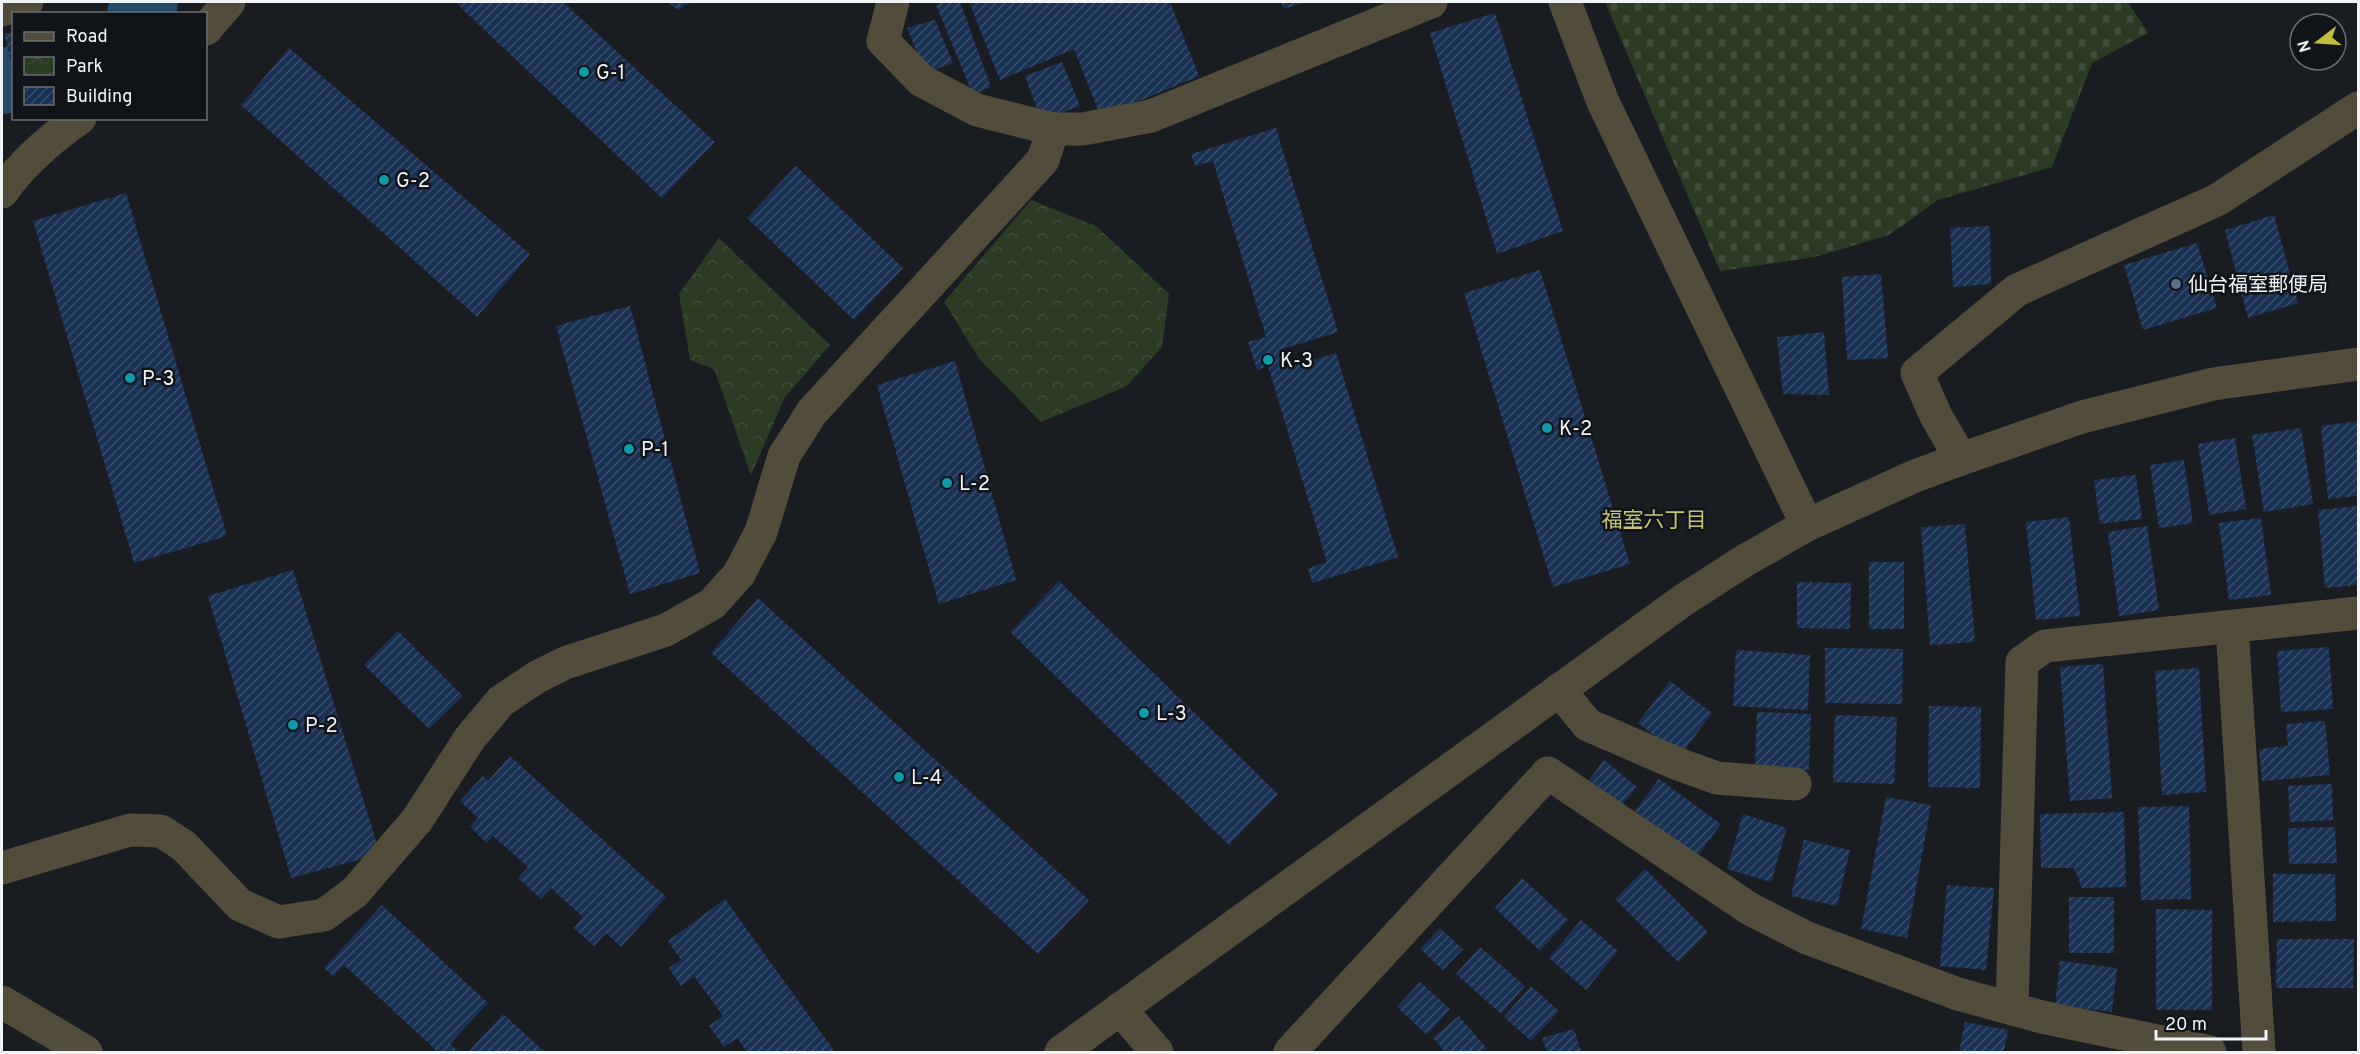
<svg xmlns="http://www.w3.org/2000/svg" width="2360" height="1054" font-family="Overpass,'Noto Sans JP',sans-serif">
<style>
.cemetery{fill:url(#cemetery-stones)}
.park{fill:url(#park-crowns)}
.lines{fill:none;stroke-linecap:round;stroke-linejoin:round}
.river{stroke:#244c6a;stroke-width:66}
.building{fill:url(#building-hatch)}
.minor{stroke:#524d3a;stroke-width:33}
.culture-dot{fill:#0f9aa8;stroke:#101419;stroke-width:2}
.service-dot{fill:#5c6f8a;stroke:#101419;stroke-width:2}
.labels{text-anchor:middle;stroke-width:5;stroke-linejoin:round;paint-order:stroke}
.poi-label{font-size:20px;fill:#f1f4f7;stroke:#101419;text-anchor:start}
.neighbourhood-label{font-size:21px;fill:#c6c375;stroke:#101419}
</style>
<defs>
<pattern id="cemetery-stones" width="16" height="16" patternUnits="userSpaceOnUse" patternTransform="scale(1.5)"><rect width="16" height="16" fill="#2b3b24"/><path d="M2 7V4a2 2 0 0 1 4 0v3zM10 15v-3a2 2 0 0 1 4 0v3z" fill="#404e3a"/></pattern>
<pattern id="park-crowns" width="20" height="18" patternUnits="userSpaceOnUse" patternTransform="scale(1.5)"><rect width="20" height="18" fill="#2b3b24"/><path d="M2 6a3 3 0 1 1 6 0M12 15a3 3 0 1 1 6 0" fill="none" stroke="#404e3a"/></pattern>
<pattern id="building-hatch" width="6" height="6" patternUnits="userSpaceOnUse" patternTransform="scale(1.5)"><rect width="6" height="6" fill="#193153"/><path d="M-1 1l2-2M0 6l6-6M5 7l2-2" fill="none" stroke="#3b4f6c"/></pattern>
</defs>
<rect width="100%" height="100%" fill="#191d22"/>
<path class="cemetery" d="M1605 2H2128L2148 33 2092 63 2052 167 1938 200 1889 235 1815 257 1720 271Z"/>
<g class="park">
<path d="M1031 200 1096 226 1169 294 1162 347 1127 386 1041 422 980 360 944 302Z"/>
<path d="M719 238 830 345 785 397 751 475 714 369 690 360 679 294Z"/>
</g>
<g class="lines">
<g class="river">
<path d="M140 14 145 2"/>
<path d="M2 81 14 79"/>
</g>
</g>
<g class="building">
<path d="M455 2H563L715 142 662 198Z"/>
<path d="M668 2H691L678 10Z"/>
<path d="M944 2H960L991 87 973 95 936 5Z"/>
<path d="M969 2H1170L1199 76 1101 117 1074 49 1000 80Z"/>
<path d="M1281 2H1306L1284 9Z"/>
<path d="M1495 13 1563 231 1497 254 1430 33Z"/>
<path d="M935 20 953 63 925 73 907 28Z"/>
<path d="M4 33H14V71L13 72Z"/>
<path d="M289 48 530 254 477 317 241 105Z"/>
<path d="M1062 62 1080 106 1041 120 1025 76Z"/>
<path d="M1276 128 1338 332 1279 350 1285 369 1336 353 1398 557 1312 583 1308 568 1327 562 1268 366 1257 370 1248 342 1266 337 1213 161 1195 166 1191 154Z"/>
<path d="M796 166 903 268 854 320 747 218Z"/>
<path d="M126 193 227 536 134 563 33 221Z"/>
<path d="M2274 215 2298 303 2248 318 2225 230Z"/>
<path d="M1990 226 1991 284 1953 287 1950 228Z"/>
<path d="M2197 243 2217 308 2143 330 2124 265Z"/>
<path d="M1540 270 1630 564 1553 587 1464 293Z"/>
<path d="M1881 274 1888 358 1847 360 1842 277Z"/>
<path d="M630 306 700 573 630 594 556 326Z"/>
<path d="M1824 332 1829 395 1783 394 1777 337Z"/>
<path d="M955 361 1016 580 939 604 877 385Z"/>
<path d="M2358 421V496L2328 499 2321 426Z"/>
<path d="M2301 428 2313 504 2264 512 2252 435Z"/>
<path d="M2235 438 2246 509 2209 515 2198 444Z"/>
<path d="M2184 460 2193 523 2159 528 2150 465Z"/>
<path d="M2136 475 2142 519 2100 524 2094 480Z"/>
<path d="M2358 506V585L2325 588 2318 510Z"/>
<path d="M2069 517 2080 616 2036 620 2026 522Z"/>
<path d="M2261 518 2271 595 2229 600 2219 523Z"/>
<path d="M1965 524 1975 642 1930 645 1921 527Z"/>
<path d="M2147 526 2159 610 2119 616 2108 532Z"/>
<rect x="1869" y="562" width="35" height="67"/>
<path d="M293 570 380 854 291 878 208 596Z"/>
<path d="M1059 581 1278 794 1229 845 1010 632Z"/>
<path d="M1797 582 1851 583 1850 629 1797 628Z"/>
<path d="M758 598 1089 900 1038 954 711 653Z"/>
<path d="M398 631 463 696 429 729 364 665Z"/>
<path d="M2329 647 2333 709 2281 712 2277 651Z"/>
<path d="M1825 648 1903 649 1902 704 1825 703Z"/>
<path d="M1736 650 1810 655 1808 710 1733 706Z"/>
<path d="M2103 664 2112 798 2070 801 2060 667Z"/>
<path d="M2199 668 2206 792 2162 795 2155 671Z"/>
<path d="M1670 681 1712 713 1680 756 1638 723Z"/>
<path d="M1929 706 1981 707 1980 788 1928 787Z"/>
<path d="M1757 712 1811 714 1809 770 1755 768Z"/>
<path d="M1835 715 1897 717 1894 784 1833 782Z"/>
<path d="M2325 721 2330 775 2262 781 2259 749 2288 746 2286 724Z"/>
<path d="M510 756 666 897 621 947 606 933 594 946 574 928 583 917 551 888 541 899 518 878 528 867 493 836 487 843 470 827 478 818 460 801 483 776 488 781Z"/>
<path d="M1604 760 1637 787 1621 806 1589 780Z"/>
<path d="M1659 779 1721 824 1697 857 1635 811Z"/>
<path d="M2332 784 2333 820 2290 822 2288 786Z"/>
<path d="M1886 797 1931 805 1907 938 1861 929Z"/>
<path d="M2189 806 2191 899 2141 900 2138 807Z"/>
<path d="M2124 812 2126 887 2082 888 2074 868H2041L2040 814Z"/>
<path d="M1743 814 1787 828 1771 882 1727 869Z"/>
<path d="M2335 827 2337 863 2289 864 2288 828Z"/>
<path d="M1804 840 1850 850 1837 906 1791 896Z"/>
<path d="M1645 869 1708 932 1678 962 1615 899Z"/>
<path d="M2273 874H2335L2336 921 2273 922Z"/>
<path d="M1522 878 1568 920 1540 951 1495 908Z"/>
<path d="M1947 885 1994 888 1986 970 1940 966Z"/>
<rect x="2069" y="897" width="45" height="56"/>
<path d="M725 899 835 1052H747L737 1038 724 1047 709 1026 723 1016 694 976 681 986 669 968 681 960 668 941Z"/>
<path d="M382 905 488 1003 450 1044 459 1052H438L344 965 333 976 324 968Z"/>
<path d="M2156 909 2212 910V1010H2156Z"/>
<path d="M1581 920 1618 951 1586 990 1549 958Z"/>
<path d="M1440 928 1463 949 1443 970 1420 949Z"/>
<path d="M2277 939H2354L2353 988H2276Z"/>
<path d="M1480 947 1525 986 1501 1014 1456 974Z"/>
<path d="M2060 961 2117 968 2112 1012 2055 1005Z"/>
<path d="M1420 982 1450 1009 1427 1035 1397 1007Z"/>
<path d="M1531 986 1559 1011 1531 1041 1504 1017Z"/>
<path d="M503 1014 545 1052H468Z"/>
<path d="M1459 1016 1486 1048 1481 1052H1445L1433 1038Z"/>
<path d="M1965 1022 2008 1030 2004 1052H1959Z"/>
<path d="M1574 1029 1581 1052H1547L1542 1038Z"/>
</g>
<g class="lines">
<g class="minor">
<path d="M893 2 883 41 922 81 977 110 1053 129H1083L1151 116 1431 2"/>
<path d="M1565 2 1603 102 1807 525"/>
<path d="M2 10 27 2"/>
<path d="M206 29 229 2"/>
<path d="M2 192C23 162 50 139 80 118"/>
<path d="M1961 459 1936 416 1917 373 2017 290 2217 200 2358 108"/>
<path d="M2232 627 2259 1052"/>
<path d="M1559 690 1588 725 1678 764 1717 778 1795 784"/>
<path d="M2 868 130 830 161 831 184 846 240 905 279 922 324 915 355 892 417 820 470 738 501 701 537 677 565 663 666 630 712 604 739 574 761 532 784 456 812 412 1043 160 1053 129"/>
<path d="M2 1002 86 1052"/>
<path d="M2012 1008 2022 662 2045 646 2358 613"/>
<path d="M1120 1009 1157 1052"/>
<path d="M1061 1052 1682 601 1744 561 1807 525 1915 476 1961 459 2082 417 2213 384 2358 364"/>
<path d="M1290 1052 1548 773 1750 909 1807 938 1958 994 2042 1017 2210 1052"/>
</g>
</g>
<g class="culture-dot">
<circle cx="584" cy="72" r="6"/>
<circle cx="384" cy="180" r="6"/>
<circle cx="1268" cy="360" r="6"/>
<circle cx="130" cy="378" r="6"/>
<circle cx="1547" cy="428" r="6"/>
<circle cx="629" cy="449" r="6"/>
<circle cx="947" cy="483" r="6"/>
<circle cx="1144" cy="713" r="6"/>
<circle cx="293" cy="725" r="6"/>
<circle cx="899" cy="777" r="6"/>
</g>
<circle class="service-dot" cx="2176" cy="284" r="6"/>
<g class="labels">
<g class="poi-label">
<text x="596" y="79">G-1</text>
<text x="396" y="187">G-2</text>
<text x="2188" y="291">仙台福室郵便局</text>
<text x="1280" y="367">K-3</text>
<text x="142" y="385">P-3</text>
<text x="1559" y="435">K-2</text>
<text x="641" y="456">P-1</text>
<text x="959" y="490">L-2</text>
<text x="1156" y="720">L-3</text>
<text x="305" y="732">P-2</text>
<text x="911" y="784">L-4</text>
</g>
<g class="neighbourhood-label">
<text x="1654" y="527">福室六丁目</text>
</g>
</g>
<rect width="2360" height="1054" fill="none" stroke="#f1f4f7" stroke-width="6"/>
<rect x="12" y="12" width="195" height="108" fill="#101419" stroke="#6a6e72" stroke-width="1.5"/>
<rect x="24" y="32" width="30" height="9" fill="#524d3a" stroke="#6a6e72" stroke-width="1.5"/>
<text x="66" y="42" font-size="18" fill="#f1f4f7">Road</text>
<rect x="24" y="57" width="30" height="18" fill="url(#park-crowns)" stroke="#6a6e72" stroke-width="1.5"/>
<text x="66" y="72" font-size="18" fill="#f1f4f7">Park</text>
<rect x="24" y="87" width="30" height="18" fill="url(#building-hatch)" stroke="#6a6e72" stroke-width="1.5"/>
<text x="66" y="102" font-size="18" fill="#f1f4f7">Building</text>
<g transform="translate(2318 42) rotate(253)"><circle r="28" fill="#101419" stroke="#6a6e72" stroke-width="1.5"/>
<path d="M0-4.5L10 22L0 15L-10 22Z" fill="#c3bd3e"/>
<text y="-9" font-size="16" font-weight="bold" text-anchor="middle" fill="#f1f4f7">N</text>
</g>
<path d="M2156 1030v9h110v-9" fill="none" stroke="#f1f4f7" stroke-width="3"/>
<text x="2165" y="1030" font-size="18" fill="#f1f4f7" stroke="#101419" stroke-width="4.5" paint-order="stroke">20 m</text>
</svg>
